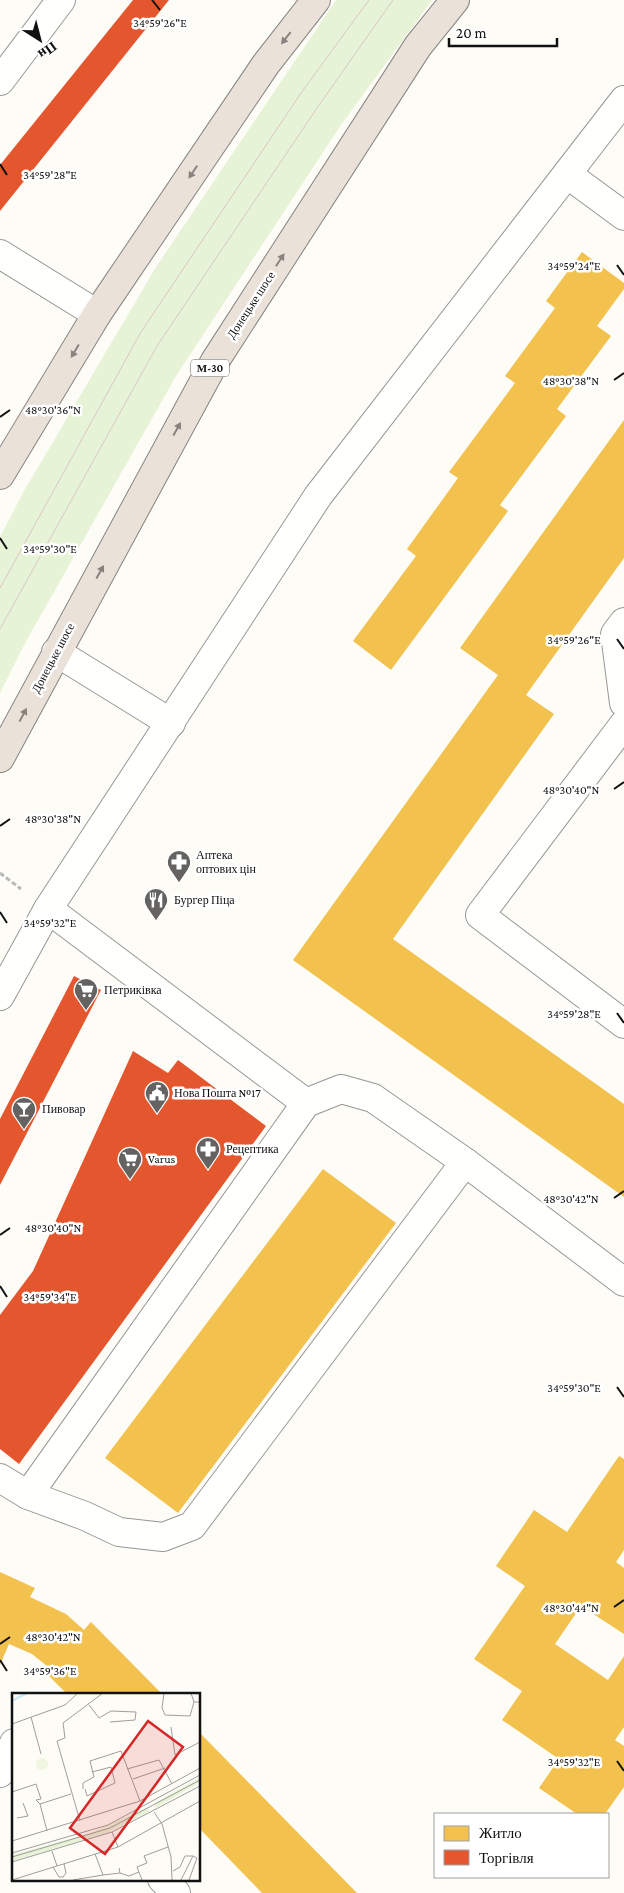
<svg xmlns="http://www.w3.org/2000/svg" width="624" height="1893" font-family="'Crimson Pro',serif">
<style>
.green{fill:#e7f3d7}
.homes{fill:#f2c14e}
.shops{fill:#e4572e}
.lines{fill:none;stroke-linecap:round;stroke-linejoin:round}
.minor-casing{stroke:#979795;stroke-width:30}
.highway-casing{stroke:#858482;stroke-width:30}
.path{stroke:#b9b9b8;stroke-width:3;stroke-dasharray:5 2.5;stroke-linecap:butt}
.minor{stroke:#fffffe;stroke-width:28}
.highway{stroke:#eae1d8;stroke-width:28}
.tram{stroke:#d9c6c7;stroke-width:1}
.oneway{fill:#88837e}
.ticks{fill:none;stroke:#111;stroke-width:2}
.labels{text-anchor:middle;stroke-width:5;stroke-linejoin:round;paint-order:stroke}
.shield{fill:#fff;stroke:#585858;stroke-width:1}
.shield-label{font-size:11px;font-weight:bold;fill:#111}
.street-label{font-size:12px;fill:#111;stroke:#fff}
.poi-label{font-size:12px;fill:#111;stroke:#fff;text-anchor:start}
.inset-river{fill:none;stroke:#cde8f7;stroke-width:2.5}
.inset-road{fill:none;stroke:#9f9e9b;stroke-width:1}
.view{fill:#d62828;fill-opacity:0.15;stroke:#d62828;stroke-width:2.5}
.inset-edge{fill:none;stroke:#111;stroke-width:2.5}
.ticks-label{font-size:12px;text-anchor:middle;fill:#111;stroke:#fff;stroke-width:5;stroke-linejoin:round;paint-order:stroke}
</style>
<rect width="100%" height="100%" fill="#fdfcf7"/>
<path class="green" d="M336 0H432L341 125 176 376 24 645 0 693V537L24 491 156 267Z"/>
<g class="homes">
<path d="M582 252 624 283V289L597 326 611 336 557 409 566 416 500 505 508 511 391 670 353 641 416 556 407 549 458 478 449 472 515 383 505 376 555 308 546 301Z"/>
<path d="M624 420V558L526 695 554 714 393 939 624 1104V1197L293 960 498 675 460 648Z"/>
<path d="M323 1169 396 1223 178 1513 105 1458Z"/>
<path d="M619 1456 624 1459V1550L616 1562 624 1568V1634L581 1606 555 1644 608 1680 624 1656V1727L615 1740 624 1746V1787L605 1814H577L539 1788 559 1759 502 1720 522 1691 474 1659 525 1586 496 1566 534 1510 567 1532Z"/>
<path d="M0 1572 35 1588 30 1597 66 1614 84 1630 91 1622 162 1694H67L43 1670 47 1666 32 1654 9 1644 0 1665Z"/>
<path d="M199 1732 357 1893H262L199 1828Z"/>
</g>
<g class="shops">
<path d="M133 0H169L0 211V165Z"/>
<path d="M74 976 101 990 0 1185V1119Z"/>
<path d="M133 1051 168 1073 178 1060 266 1126 19 1464 0 1449V1315L33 1271Z"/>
</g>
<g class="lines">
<g class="minor-casing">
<g id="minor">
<path d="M0 81 61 0"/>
<path d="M567 174 624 216"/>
<path d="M0 254 97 314"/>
<path d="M624 622 615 634 624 703"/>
<path d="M56 652 171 723"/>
<path d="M624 724 480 915 624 1024"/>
<path d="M48 909 306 1103"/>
<path d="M0 996 48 909 318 496 624 100"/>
<path d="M0 1478 28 1495 85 1516 119 1532 163 1537 192 1526 465 1162"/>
<path d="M28 1495 306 1103 341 1089 373 1098 465 1162 624 1282"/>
<path d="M0 1773 14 1743"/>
<path d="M162 1879 176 1893"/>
</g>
</g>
<g class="highway-casing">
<g id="highway">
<path d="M0 475 97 314 266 64 316 0"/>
<path d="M0 758 215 361 418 46 455 0"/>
</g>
</g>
<path class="path" d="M0 873 21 889"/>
<use href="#minor" class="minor"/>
<use href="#highway" class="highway"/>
<g class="tram">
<path d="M0 588 141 332 301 93 369 0"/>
<path d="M0 629 157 346 317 108 393 0"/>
</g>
</g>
<defs><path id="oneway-solid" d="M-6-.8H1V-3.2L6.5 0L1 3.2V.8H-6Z" transform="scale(1.25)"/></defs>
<g class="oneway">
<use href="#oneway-solid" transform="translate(286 38) rotate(128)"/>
<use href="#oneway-solid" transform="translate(193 172) rotate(124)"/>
<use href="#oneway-solid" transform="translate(280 260) rotate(-57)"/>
<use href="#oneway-solid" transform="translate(75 351) rotate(121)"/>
<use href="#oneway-solid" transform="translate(177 429) rotate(-61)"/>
<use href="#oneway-solid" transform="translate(100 572) rotate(-61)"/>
<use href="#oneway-solid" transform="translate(23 715) rotate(-62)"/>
</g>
<path class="ticks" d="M152 0 160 10M0 164 7 175M617 265 624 275M614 380 624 373M0 417 10 410M0 538 7 549M617 639 624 649M614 789 624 782M0 826 10 819M0 912 7 923M617 1013 624 1023M614 1198 624 1191M0 1235 10 1228M0 1286 7 1297M617 1387 624 1397M614 1607 624 1600M0 1644 10 1637M0 1660 7 1671M617 1761 624 1771"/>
<defs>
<g id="pharmacy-pin" transform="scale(1.25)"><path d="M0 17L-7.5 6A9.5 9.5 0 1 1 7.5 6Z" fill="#646362" stroke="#fff"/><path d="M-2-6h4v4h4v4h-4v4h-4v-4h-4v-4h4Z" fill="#fff"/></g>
<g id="restaurant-pin" transform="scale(1.25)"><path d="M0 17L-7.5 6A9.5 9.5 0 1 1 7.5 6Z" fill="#646362" stroke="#fff"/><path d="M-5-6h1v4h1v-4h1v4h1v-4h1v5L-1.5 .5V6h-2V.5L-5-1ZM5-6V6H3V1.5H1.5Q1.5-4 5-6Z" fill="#fff"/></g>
<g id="supermarket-pin" transform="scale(1.25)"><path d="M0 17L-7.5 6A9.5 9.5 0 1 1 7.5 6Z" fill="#646362" stroke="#fff"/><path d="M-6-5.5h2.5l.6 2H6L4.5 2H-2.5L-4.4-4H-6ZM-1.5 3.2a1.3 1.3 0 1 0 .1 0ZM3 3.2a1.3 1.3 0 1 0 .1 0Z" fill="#fff"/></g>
<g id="civic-pin" transform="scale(1.25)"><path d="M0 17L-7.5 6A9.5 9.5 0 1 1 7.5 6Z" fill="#646362" stroke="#fff"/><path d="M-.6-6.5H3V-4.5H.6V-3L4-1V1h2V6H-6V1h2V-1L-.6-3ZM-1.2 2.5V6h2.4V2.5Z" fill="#fff"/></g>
<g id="bar-pin" transform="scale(1.25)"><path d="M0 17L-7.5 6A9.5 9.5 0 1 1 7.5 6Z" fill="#646362" stroke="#fff"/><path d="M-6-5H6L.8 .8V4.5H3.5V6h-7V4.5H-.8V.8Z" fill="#fff"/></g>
</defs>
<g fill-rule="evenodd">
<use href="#pharmacy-pin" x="179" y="862"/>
<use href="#restaurant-pin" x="156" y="900"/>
<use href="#supermarket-pin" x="86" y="990"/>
<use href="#civic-pin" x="157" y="1093"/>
<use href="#bar-pin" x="24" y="1109"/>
<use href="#pharmacy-pin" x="208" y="1149"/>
<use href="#supermarket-pin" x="130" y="1159"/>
</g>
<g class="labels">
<rect class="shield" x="191" y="359.5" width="38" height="17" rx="4"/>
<g class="shield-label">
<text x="210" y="372">М-30</text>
</g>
<g class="street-label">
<text transform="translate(251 305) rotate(-57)" y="4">Донецьке шосе</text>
<text transform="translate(53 658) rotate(-62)" y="4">Донецьке шосе</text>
</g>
<g class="poi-label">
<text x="196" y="859">Аптека<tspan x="196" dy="14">оптових цін</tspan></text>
<text x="174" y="904">Бургер Піца</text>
<text x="104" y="994">Петриківка</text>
<text x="174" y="1097">Нова Пошта №17</text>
<text x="42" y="1113">Пивовар</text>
<text x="226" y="1153">Рецептика</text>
<text x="148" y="1163">Varus</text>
</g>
</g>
<g transform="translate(12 1693)">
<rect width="188" height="188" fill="#fdfcf7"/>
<path d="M187 85V90L143 115V110ZM134 115 138 118 95 140 0 168V162L79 140Z" fill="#e7f3d7"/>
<path d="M24 71a6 6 0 1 1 12 0a6 6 0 1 1-12 0Z" fill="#f0f6e1"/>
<path class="inset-river" d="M0 8 15 0"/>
<path class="inset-road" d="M152 0 150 15 153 22 178 23 182 9M179 0 182 9H188M77 12 87 25 99 18 124 19 123 27 98 29M19 24 29 61M0 31 53 12 66 0M159 34 163 62 188 49M115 76 147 67 160 91M121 86 153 75M71 96V90L82 84 78 68 109 58 128 108M73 96 75 103 103 90 99 74 80 79M0 99 24 91 29 106 24 107 28 111M142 119 150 131 159 164 160 187M5 125 16 123 11 110M68 128 45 48 53 45 51 30 91 0M35 138 28 111 59 101M100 139 106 154M0 148 128 108 188 75M40 158 45 173M0 160 96 132 188 82M0 164 98 135 188 87M0 169 100 139 188 93M41 174 47 184H51L54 180 52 171M161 178 168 174 173 163H181M108 180 117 183 127 179M91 182 108 180 107 175M0 187 106 154 188 108M61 187 91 182 83 161M130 187 125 174 135 170 132 163 156 154M169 187 181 163 185 165 177 187"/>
<path class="view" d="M136 28 171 54 93 161 58 135Z"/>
<rect width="188" height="188" class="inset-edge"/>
</g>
<g class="ticks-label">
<text x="160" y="27">34°59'26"E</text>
<text x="50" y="179">34°59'28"E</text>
<text x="574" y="270">34°59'24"E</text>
<text x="571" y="385">48°30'38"N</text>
<text x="53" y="414">48°30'36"N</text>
<text x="50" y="553">34°59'30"E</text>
<text x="574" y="644">34°59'26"E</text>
<text x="571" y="794">48°30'40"N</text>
<text x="53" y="823">48°30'38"N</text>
<text x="50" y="927">34°59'32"E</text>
<text x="574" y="1018">34°59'28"E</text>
<text x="571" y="1203">48°30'42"N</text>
<text x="53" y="1232">48°30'40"N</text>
<text x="50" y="1301">34°59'34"E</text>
<text x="574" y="1392">34°59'30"E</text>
<text x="571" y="1612">48°30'44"N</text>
<text x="53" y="1641">48°30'42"N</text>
<text x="50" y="1675">34°59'36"E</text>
<text x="574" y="1766">34°59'32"E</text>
</g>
<rect x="434" y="1813" width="175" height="65" fill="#ffffff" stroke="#a0a0a0"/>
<rect x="444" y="1826" width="25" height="15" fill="#f2c14e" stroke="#a0a0a0"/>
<text x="479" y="1838" font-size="15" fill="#111111">Житло</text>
<rect x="444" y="1850" width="25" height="15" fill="#e4572e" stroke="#a0a0a0"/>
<text x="479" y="1863" font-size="15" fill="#111111">Торгівля</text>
<g transform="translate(40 40) rotate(144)" stroke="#ffffff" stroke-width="4" paint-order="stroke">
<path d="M0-4L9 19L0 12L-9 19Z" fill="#111111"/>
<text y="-8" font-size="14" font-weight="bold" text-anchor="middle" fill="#111111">Пн</text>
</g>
<path d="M449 38v8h108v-8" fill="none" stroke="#111111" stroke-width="2.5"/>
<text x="456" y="38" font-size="15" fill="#111111" stroke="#ffffff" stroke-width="4" paint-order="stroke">20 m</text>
</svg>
